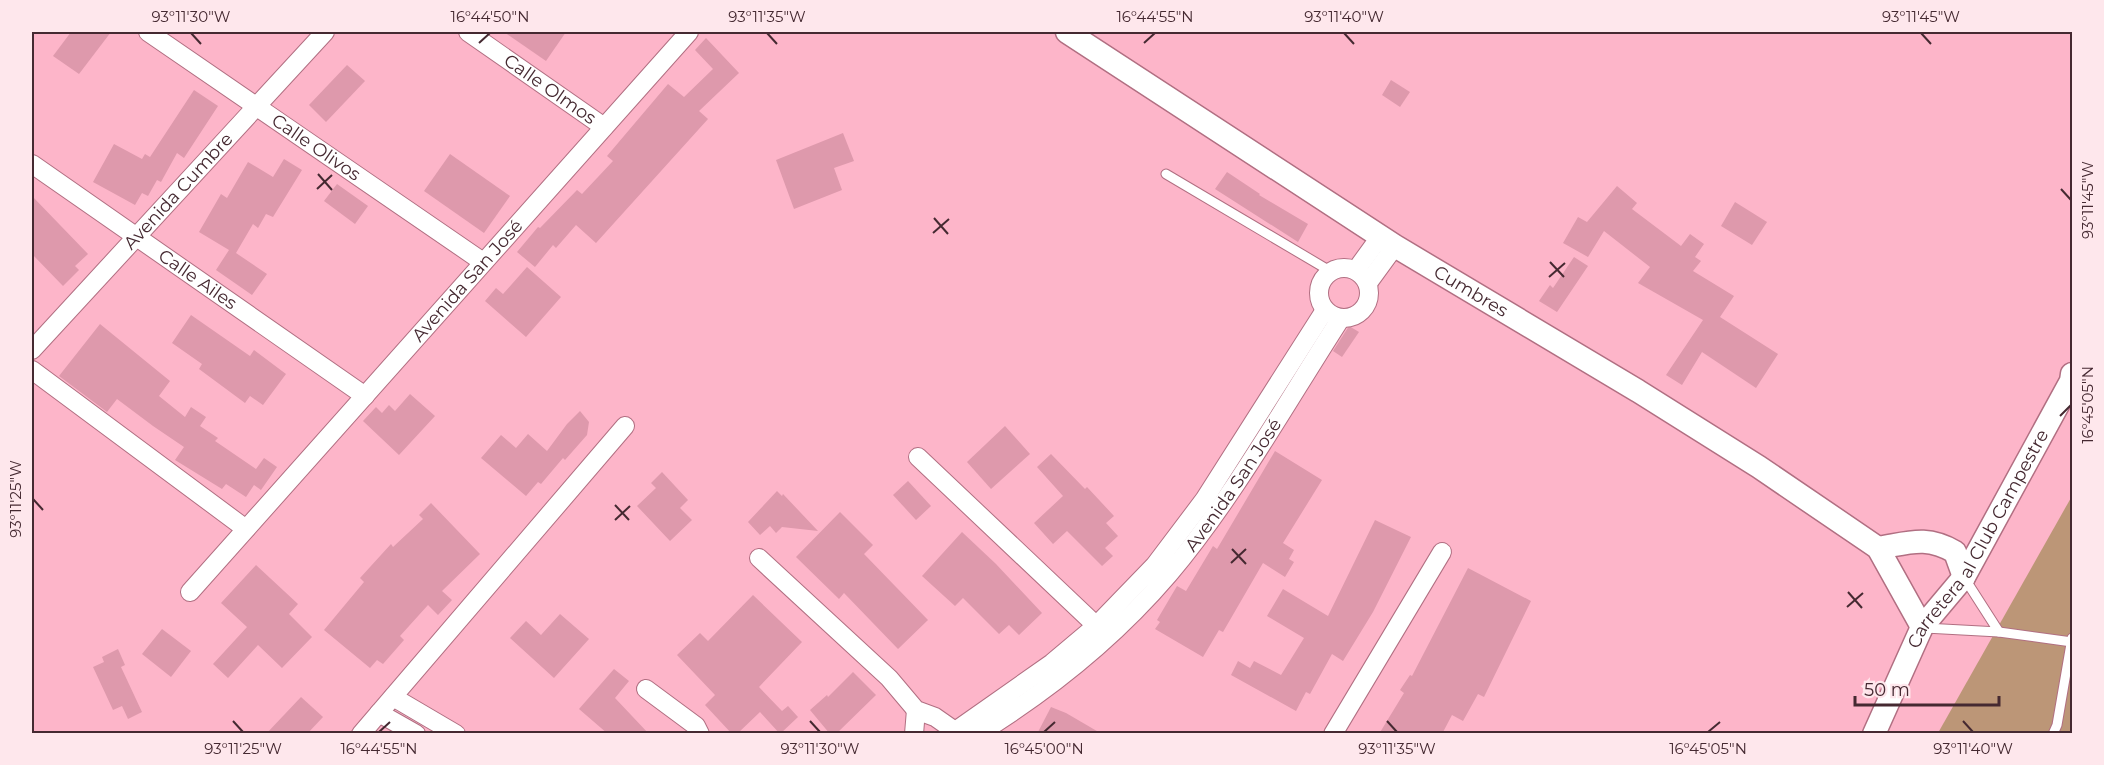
<svg xmlns="http://www.w3.org/2000/svg" width="2104" height="765" font-family="Montserrat,sans-serif">
<style>
.green{fill:#bc9677}
.building{fill:#de99ac}
.lines{fill:none;stroke-linecap:round;stroke-linejoin:round}
.service-casing{stroke:#b16f82;stroke-width:11}
.minor-casing{stroke:#b16f82;stroke-width:20}
.tertiary-casing{stroke:#b16f82;stroke-width:25}
.service{stroke:#fff;stroke-width:9}
.minor{stroke:#fff;stroke-width:18}
.tertiary{stroke:#fff;stroke-width:22}
.ticks{fill:none;stroke:#452931;stroke-width:2}
.labels{text-anchor:middle;stroke-width:4.5;stroke-linejoin:round;paint-order:stroke}
.street-label{font-size:18px;fill:#452931;stroke:#fee7ec}
.neatline{fill:none;stroke:#452931;stroke-width:2}
.ticks-label{font-size:15px;text-anchor:middle;fill:#452931}
</style>
<rect width="100%" height="100%" fill="#fdb5c9"/>
<path class="green" d="M2072 496V733H1938Z"/>
<g class="building">
<path d="M71 32H111L79 74 53 56Z"/>
<path d="M504 32H566L546 61Z"/>
<path d="M706 38 739 73 699 111 708 119 596 243 576 225 556 248 553 245 535 267 517 252 538 227 540 228 577 190 582 194 613 161 607 156 668 84 684 97 713 69 695 50Z"/>
<path d="M347 65 365 81 326 122 309 105Z"/>
<path d="M1391 80 1410 92 1400 107 1382 95Z"/>
<path d="M194 90 218 106 184 158 177 153 161 182 157 180 148 196 142 193 135 205 93 182 114 144 142 159 145 154 150 157Z"/>
<path d="M843 133 854 161 834 168 842 190 794 209 776 160Z"/>
<path d="M450 154 510 196 484 233 424 191Z"/>
<path d="M284 159 302 170 273 217 266 214 258 228 253 224 236 253 267 274 252 295 216 270 229 250 199 232 221 194 227 198 248 162 273 177Z"/>
<path d="M1227 172 1260 194 1259 195 1308 224 1298 242 1215 189Z"/>
<path d="M337 184 368 206 355 224 324 201Z"/>
<path d="M1617 186 1637 203 1632 209 1681 246 1690 234 1704 244 1695 257 1701 261 1693 271 1734 296 1720 317 1778 354 1756 388 1702 352 1682 385 1666 375 1703 320 1638 283 1650 267 1604 231 1588 257 1563 243 1578 217 1587 222Z"/>
<path d="M32 196 88 254 75 266 79 270 63 286 32 254Z"/>
<path d="M1735 202 1767 222 1752 245 1721 226Z"/>
<path d="M1574 257 1588 266 1557 312 1539 301 1550 285 1553 288Z"/>
<path d="M527 267 561 297 526 337 485 301 496 288 503 294Z"/>
<path d="M191 315 250 356 254 350 286 374 263 405 250 396 245 403 199 369 202 364 172 343Z"/>
<path d="M100 324 170 381 159 396 185 417 191 407 206 417 200 426 218 438 215 441 256 469 264 458 277 467 261 490 254 485 246 497 226 484 222 489 175 460 184 447 153 426 117 399 107 412 59 376Z"/>
<path d="M1349 326 1359 332 1342 357 1333 351Z"/>
<path d="M410 394 435 416 399 455 363 421 376 407 382 413 389 405 395 411Z"/>
<path d="M580 411 589 422 587 435 565 460 563 458 541 484 538 482 526 496 481 458 501 435 516 448 528 434 547 451 567 424Z"/>
<path d="M1005 426 1030 454 991 489 967 462Z"/>
<path d="M1275 451 1322 480 1283 543 1294 550 1289 559 1294 562 1285 577 1263 563 1223 632 1219 630 1203 657 1155 629 1160 622 1157 620 1177 586 1186 591 1213 546 1217 549Z"/>
<path d="M1051 454 1085 489 1087 487 1114 516 1106 523 1118 536 1105 548 1113 556 1102 566 1067 531 1053 544 1034 523 1063 496 1037 467Z"/>
<path d="M662 472 688 500 680 508 692 520 670 541 637 506 656 488 651 483Z"/>
<path d="M908 481 931 506 916 520 893 495Z"/>
<path d="M777 491 782 496 783 494 818 531 782 527 776 533 770 526 760 535 748 522Z"/>
<path d="M431 503 480 554 442 591 452 600 438 615 428 605 400 636 404 640 383 664 377 660 370 668 324 630 364 582 360 578 391 544 393 547 423 519 419 515Z"/>
<path d="M840 512 873 545 864 554 928 620 898 649 844 593 839 599 796 557Z"/>
<path d="M1375 520 1411 537 1373 612 1343 661 1332 654 1310 694 1306 692 1296 711 1231 675 1238 661 1250 668 1254 661 1281 675 1304 638 1267 616 1283 589 1328 616Z"/>
<path d="M962 532 996 564 1042 613 1019 635 1009 625 999 634 963 598 955 606 922 576Z"/>
<path d="M256 565 298 604 289 614 312 637 282 668 258 645 228 678 213 664 247 627 221 603Z"/>
<path d="M1468 568 1531 601 1484 697 1478 694 1463 721 1452 715 1442 734H1379L1404 693 1400 690 1410 675 1412 676Z"/>
<path d="M753 595 802 642 759 687 782 711 788 706 798 717 780 734 760 712 737 734H732L705 705 715 695 677 655 700 633 708 641Z"/>
<path d="M560 614 589 639 554 678 510 638 526 621 541 635Z"/>
<path d="M162 629 191 651 171 677 142 654Z"/>
<path d="M118 649 125 665 121 667 142 712 128 719 122 706 113 710 93 667 104 662 102 657Z"/>
<path d="M614 669 629 681 615 698 649 734H608L579 709Z"/>
<path d="M853 672 876 695 836 734H830L810 710 827 695 828 697Z"/>
<path d="M301 697 323 717 307 734H266Z"/>
<path d="M1051 707 1066 713 1102 734H1037Z"/>
</g>
<g class="lines">
<g class="service-casing">
<g id="service">
<path d="M1166 174 1330 271"/>
<path d="M1965 579 1999 632"/>
<path d="M1925 628 1999 632 2072 642"/>
<path d="M2053 734 2057 725 2072 638"/>
</g>
</g>
<g class="minor-casing">
<g id="minor">
<path id="s1" d="M148 32 483 262"/>
<path id="s2" d="M468 32 604 127"/>
<path id="s3" d="M32 164 365 396"/>
<circle cx="1344" cy="293" r="25"/>
<path d="M1356 270 1380 237"/>
<path d="M1368 283 1395 246"/>
<path id="s4" d="M32 350 325 32"/>
<path d="M32 370 246 529"/>
<path d="M918 457 1104 633"/>
<path d="M759 558 889 678 916 710 935 717 955 731"/>
<path id="s5" d="M190 592 689 32"/>
<path d="M646 689 696 726 700 734"/>
<path d="M393 697 456 734"/>
<path d="M379 713 416 734"/>
<path d="M361 734 625 426"/>
<path d="M914 734 916 710"/>
<path d="M951 734 1052 663 1096 626 1155 565 1204 500 1325 310"/>
<path id="s6" d="M978 734C1048 691 1116 636 1169 574 1234 497 1286 403 1341 318"/>
<path d="M1333 734 1442 552"/>
</g>
</g>
<g class="tertiary-casing">
<g id="tertiary">
<path id="s7" d="M1067 32 1395 246 1638 391 1759 467 1878 548 1922 627"/>
<path d="M1878 548C1909 543 1926 535 1955 552L1964 577"/>
<path id="s8" d="M1874 734 1922 627 1964 577 2071 381 2072 374"/>
</g>
</g>
<use href="#service" class="service"/>
<use href="#minor" class="minor"/>
<use href="#tertiary" class="tertiary"/>
</g>
<path class="ticks" d="M191 33 201 44M767 33 777 44M1344 33 1354 44M1921 33 1931 44M479 43 490 33M1144 43 1155 33M318 174 332 190M317 189 332 175M2061 189 2071 200M934 218 948 234M933 233 949 219M1550 262 1564 277M1549 277 1565 263M2060 416 2071 405M33 499 43 510M615 505 629 520M615 520 630 506M1232 549 1246 564M1231 563 1246 549M1848 592 1862 608M1847 607 1863 593M233 721 243 732M810 721 820 732M1387 721 1397 732M1963 721 1973 732M379 732 390 722M1044 732 1055 722M1708 732 1720 722"/>
<g class="labels">
<g class="street-label">
<text dy="6" stroke="none"><textPath href="#s2" startOffset="100">Calle Olmos</textPath></text>
<text dy="6" stroke="none"><textPath href="#s1" startOffset="204">Calle Olivos</textPath></text>
<text dy="6" stroke="none"><textPath href="#s4" startOffset="216">Avenida Cumbre</textPath></text>
<text dy="6" stroke="none"><textPath href="#s3" startOffset="202">Calle Ailes</textPath></text>
<text dy="6" stroke="none"><textPath href="#s5" startOffset="417">Avenida San José</textPath></text>
<text dy="6" stroke="none"><textPath href="#s7" startOffset="480">Cumbres</textPath></text>
<text dy="6" stroke="none"><textPath href="#s6" startOffset="360">Avenida San José</textPath></text>
<text dy="6" stroke="none"><textPath href="#s8" startOffset="222">Carretera al Club Campestre</textPath></text>
</g>
</g>
<rect width="2104" height="765" fill="none" stroke="#fee7ec" stroke-width="66"/>
<path d="M1855 696v9h144v-9" fill="none" stroke="#452931" stroke-width="3"/>
<text x="1864" y="696" font-size="18" fill="#452931" stroke="#fee7ec" stroke-width="4.5" paint-order="stroke">50 m</text>
<rect x="33" y="33" width="2038" height="699" class="neatline"/>
<g class="ticks-label">
<text x="191" y="22">93°11'30"W</text>
<text x="490" y="22">16°44'50"N</text>
<text x="767" y="22">93°11'35"W</text>
<text x="1155" y="22">16°44'55"N</text>
<text x="1344" y="22">93°11'40"W</text>
<text x="1921" y="22">93°11'45"W</text>
<text transform="translate(2088 200) rotate(-90)" y="5">93°11'45"W</text>
<text transform="translate(2088 405) rotate(-90)" y="5">16°45'05"N</text>
<text transform="translate(16 499) rotate(-90)" y="5">93°11'25"W</text>
<text x="243" y="754">93°11'25"W</text>
<text x="379" y="754">16°44'55"N</text>
<text x="820" y="754">93°11'30"W</text>
<text x="1044" y="754">16°45'00"N</text>
<text x="1397" y="754">93°11'35"W</text>
<text x="1708" y="754">16°45'05"N</text>
<text x="1973" y="754">93°11'40"W</text>
</g>
</svg>
